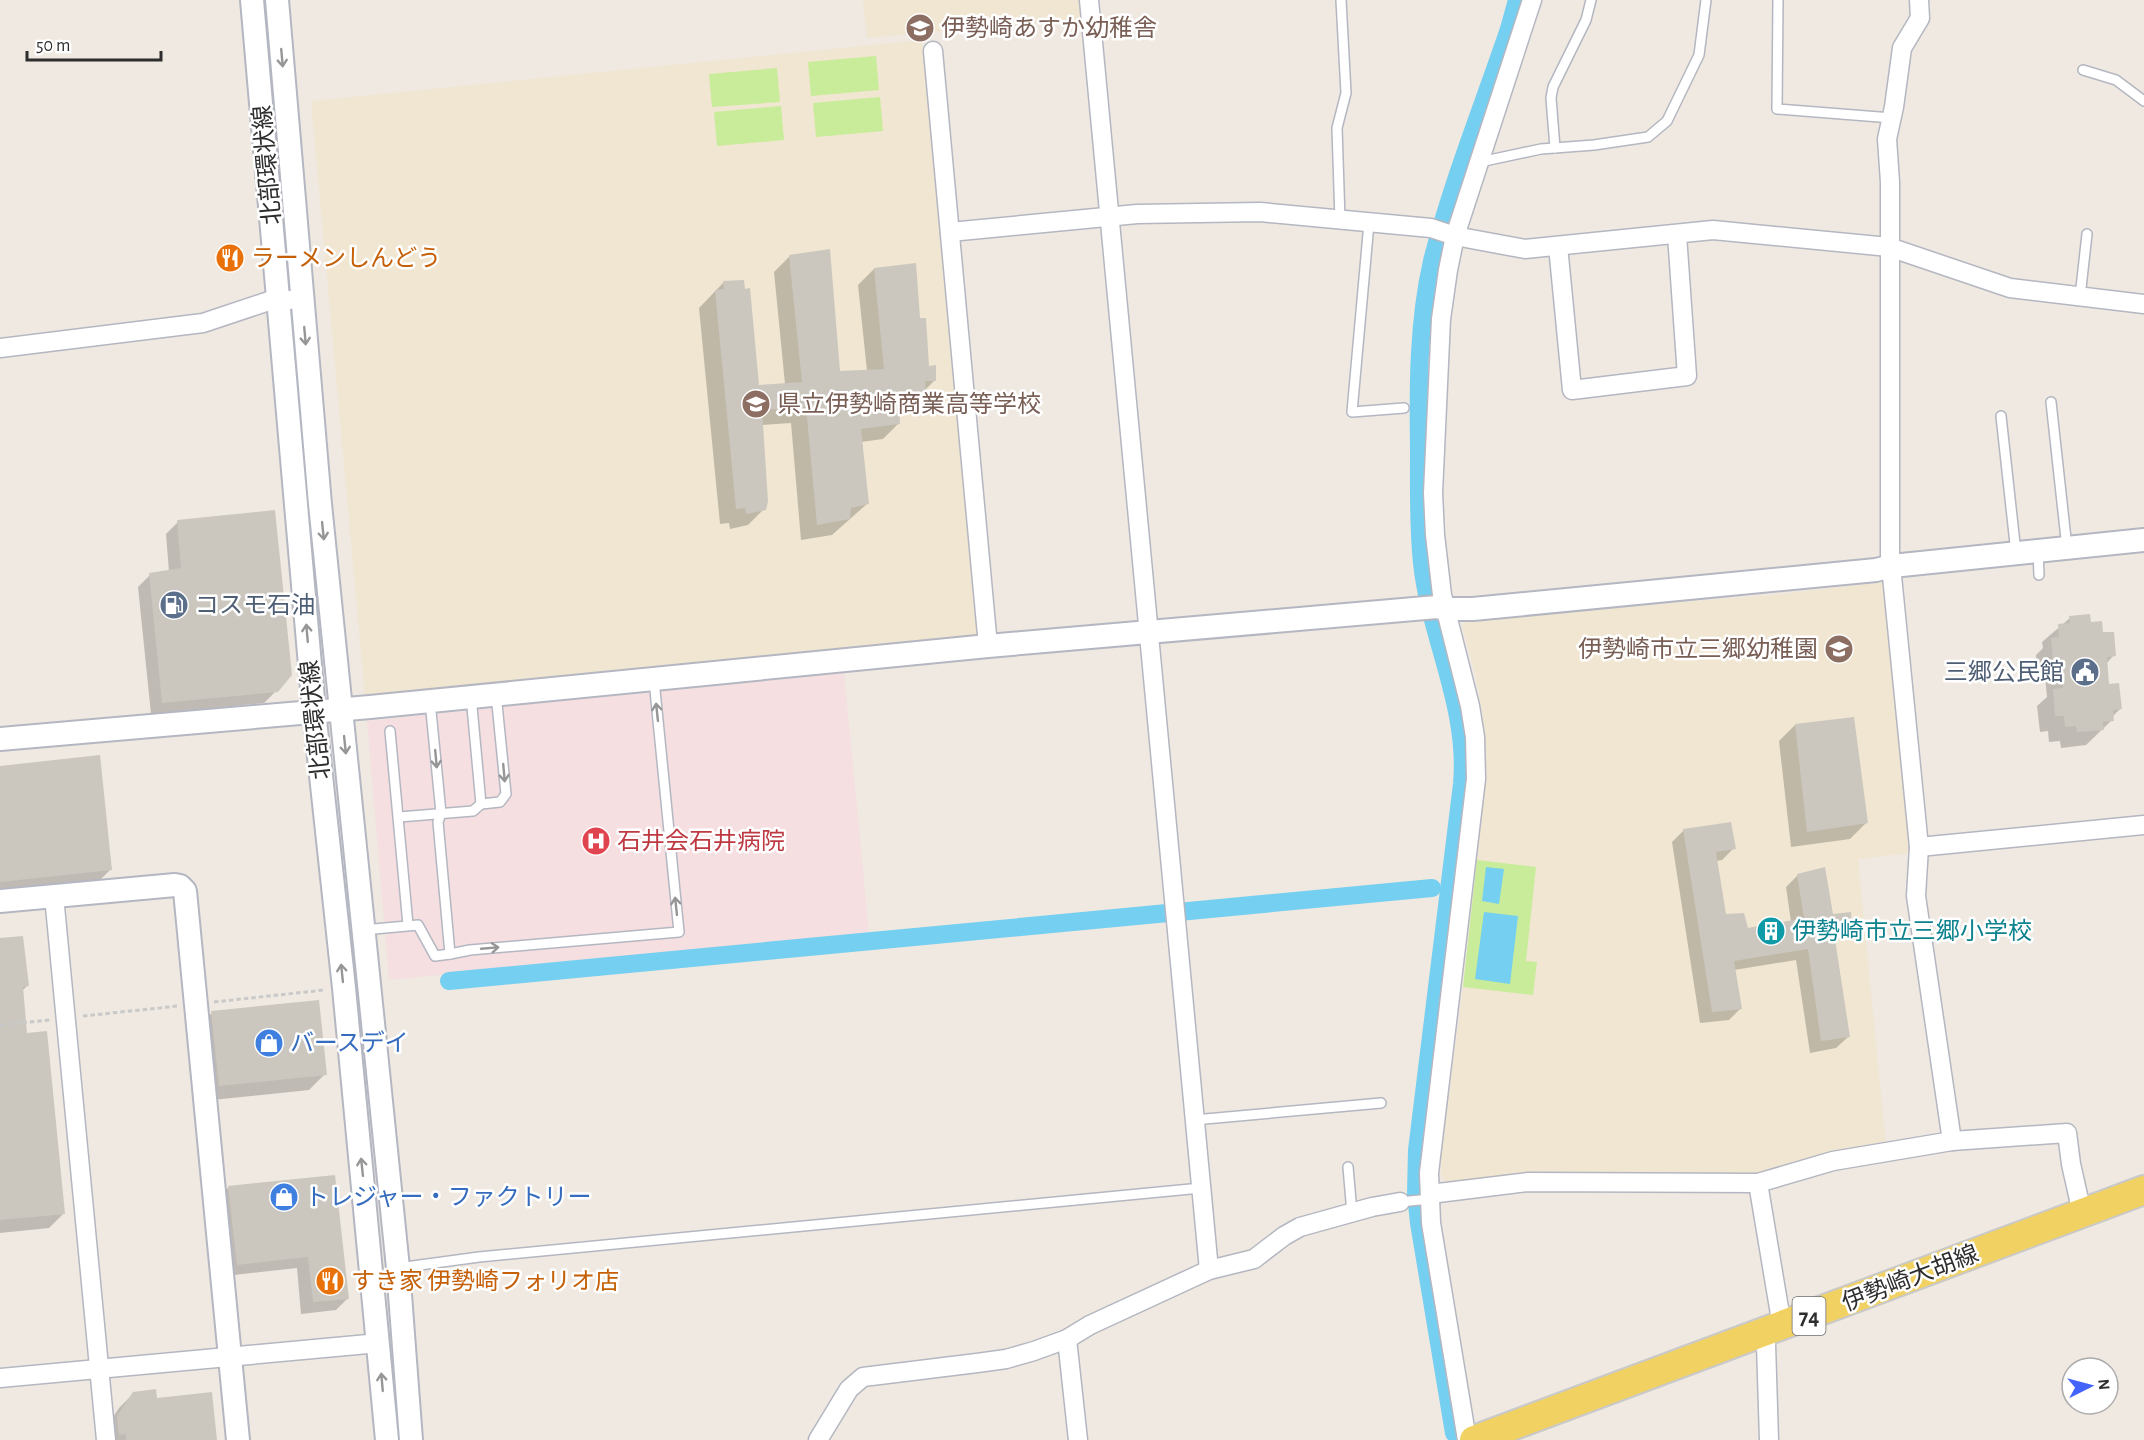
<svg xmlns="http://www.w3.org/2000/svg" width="2144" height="1440" font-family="'Alegreya Sans','Noto Sans JP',sans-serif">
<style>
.education{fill:#f0e6d1}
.medical{fill:#f5dfe0}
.pitch{fill:#c9ec9a}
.water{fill:#75cff0}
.shadow{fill:#0003}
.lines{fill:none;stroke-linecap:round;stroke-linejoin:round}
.canal{stroke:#75cff0;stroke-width:18}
.building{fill:#cbc7bf}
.service-casing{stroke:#b4b7c1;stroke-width:12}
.minor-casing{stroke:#b4b7c1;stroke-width:21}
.tertiary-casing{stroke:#b4b7c1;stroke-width:26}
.primary-casing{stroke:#c9c9c9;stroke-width:32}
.path{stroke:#c9c9c9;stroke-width:3;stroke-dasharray:4.5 3;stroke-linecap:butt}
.service{stroke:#fff;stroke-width:9}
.minor{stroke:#fff;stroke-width:18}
.tertiary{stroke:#fff;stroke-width:22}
.primary{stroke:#f2d163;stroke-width:28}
.oneway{stroke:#969696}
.labels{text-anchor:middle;stroke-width:5;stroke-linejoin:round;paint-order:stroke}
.shield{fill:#fff;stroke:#6d6d6d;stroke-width:1.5}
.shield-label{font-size:22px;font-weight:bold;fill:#2e2e2e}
.education-label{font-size:24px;fill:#785e54;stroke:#fff;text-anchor:start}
.street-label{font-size:24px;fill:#2e2e2e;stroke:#fff}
.food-label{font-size:24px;fill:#c56008;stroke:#fff;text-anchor:start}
.service-label{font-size:24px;fill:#4e5e75;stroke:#fff;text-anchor:start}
.health-label{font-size:24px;fill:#be3a42;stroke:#fff;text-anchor:start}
.culture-label{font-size:24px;fill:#0d838f;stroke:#fff;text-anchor:start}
.shop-label{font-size:24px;fill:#366cbe;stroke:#fff;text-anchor:start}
</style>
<rect width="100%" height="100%" fill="#efe9e1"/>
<g class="education">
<path d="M863 0H1081L1083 19 867 38Z"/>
<path d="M922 40 980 638 365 696 311 101Z"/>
<path d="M1884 582 1911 853 1858 859 1886 1146 1777 1170 1746 1174 1447 1184 1441 1176V1157L1463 987 1486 775 1482 711 1475 673 1462 626 1468 620 1782 594Z"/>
</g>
<path class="medical" d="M844 672 869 933 389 980 367 721Z"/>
<g class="pitch">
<path d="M876 56 879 90 811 96 808 62Z"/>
<path d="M777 68 780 102 712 107 709 74Z"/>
<path d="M880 97 883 131 816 137 813 103Z"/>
<path d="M781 106 784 140 717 146 714 112Z"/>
<path d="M1477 860 1536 867 1526 961 1537 962 1533 995 1463 987Z"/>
</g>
<g class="water">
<path d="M1486 867 1504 869 1499 904 1482 901Z"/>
<path d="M1484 912 1518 916 1510 984 1475 979Z"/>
</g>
<g class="shadow">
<path d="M790 256 839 373 867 371 858 285 874 269 919 320 928 368 935 380 908 407 898 408 899 423 883 439 861 442 868 503 832 535 801 540 791 423 761 425 764 509 748 525 730 529 729 523 720 524 699 308 724 282 758 386 785 384 774 272Z"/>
<path d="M178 522 276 691 264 703 151 714 138 587 150 575 169 572 166 534Z"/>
<path d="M2070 618 2090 624 2102 634 2114 655 2106 664 2108 685 2120 709 2112 717V720L2086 745 2061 748 2060 741 2049 742 2048 731 2040 732 2037 706 2047 697 2045 676 2038 677 2036 655 2043 648 2042 642Z"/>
<path d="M1795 725 1866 823 1850 839 1791 847 1779 741Z"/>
<path d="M0 767 110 870 94 886 0 896Z"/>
<path d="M1684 830 1734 848 1722 860 1716 861 1725 916 1747 929 1791 922 1786 887 1798 875 1832 916 1850 929 1838 941 1834 942 1848 1037 1836 1048 1810 1053 1796 960 1734 970 1741 1008 1729 1020 1700 1023 1672 842Z"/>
<path d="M0 939 27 986 22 991 26 1035 64 1213 49 1228 0 1233Z"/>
<path d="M212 1013 325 1074 309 1090 203 1101 196 1029Z"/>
<path d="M334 1177 348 1298 336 1310 301 1314 297 1268 225 1276 217 1199 229 1187Z"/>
<path d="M134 1393 156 1399 215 1440H105L104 1431 119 1408Z"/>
</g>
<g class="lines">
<g class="canal">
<path d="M449 981 1432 888"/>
<path d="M1454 1433 1419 1223 1416 1194 1417 1150 1462 784C1469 707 1430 638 1422 563 1418 525 1419 488 1419 450 1418 387 1418 322 1432 261 1452 182 1483 106 1509 29L1517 0"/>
</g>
</g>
<g class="building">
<path d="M830 249 840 371 884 369 874 268 916 263 920 318H926L929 366 936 365V381H925L926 392 899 394 900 424 861 429 869 504 851 508 850 519 817 525 806 407 762 410 768 501 766 510 746 514 745 508 736 509 715 290 724 289 723 281 744 280 745 289 750 288 759 385 802 382 789 255Z"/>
<path d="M275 510 292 675 278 692 162 703 149 573 181 568 177 520Z"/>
<path d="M2090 614 2091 622 2102 621 2103 632H2114L2116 656 2107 657 2109 684 2119 683 2122 709 2113 710 2114 721 2103 722 2104 730 2077 732 2076 726 2065 727 2064 716H2055L2053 689 2063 688 2060 661 2053 662 2051 638 2059 637 2058 624 2070 623 2069 616Z"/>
<path d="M1854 717 1868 823 1807 832 1795 724Z"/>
<path d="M100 755 112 870 0 882V766Z"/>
<path d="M1731 822 1736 849 1716 852 1726 914 1744 913 1748 928 1804 918 1797 874 1825 867 1833 914 1851 912 1852 929 1834 933 1850 1037 1821 1041 1808 949 1734 961 1742 1009 1712 1012 1683 829Z"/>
<path d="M23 936 29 986 23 987 27 1033 47 1031 65 1214 0 1220V938Z"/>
<path d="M319 1000 327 1075 219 1086 211 1011Z"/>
<path d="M335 1175 349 1299 313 1302 308 1257 237 1265 228 1186Z"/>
<path d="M156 1389 157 1398 212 1392 217 1440H126V1434L119 1435 117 1416 133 1392Z"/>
</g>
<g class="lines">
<g class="service-casing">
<g id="service">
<path d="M1778 0 1777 109 1892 118"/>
<path d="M2083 70 2116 80 2144 101"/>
<path d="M1555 148 1551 98 1553 87 1586 20 1591 0"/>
<path d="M1480 162 1541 149 1594 145 1648 137 1667 121 1699 55 1706 0"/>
<path d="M1340 220 1337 128 1346 93 1341 0"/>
<path d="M1369 223 1352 412 1404 408"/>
<path d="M2080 297 2087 234"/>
<path d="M2051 402 2067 548"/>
<path d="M2001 416 2016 553"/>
<path d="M2038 551 2039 575"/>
<path d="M471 696 481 804 500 802 506 794 496 694"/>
<path d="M430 701 441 813 438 822 450 954 470 950 679 932 654 680"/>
<path d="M390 731 408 925"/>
<path d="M399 817 473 811 481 804"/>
<path d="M363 930 418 925 435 956 450 954"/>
<path d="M1194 1120 1381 1103"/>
<path d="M1348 1167 1352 1213"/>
<path d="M1400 1202 1430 1199"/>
<path d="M398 1268 479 1257 1201 1188"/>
</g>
</g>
<g class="minor-casing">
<g id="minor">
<path d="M1089 0 1209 1270"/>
<path d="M1919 0 1920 18 1902 48 1894 107 1887 139 1890 182V556L1919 847 1916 896 1952 1141"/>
<path d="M933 51 988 646"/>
<path d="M950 232 1137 214 1260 212 1431 228 1455 236 1525 249 1713 230 1889 247 2010 288 2144 304"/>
<path d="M1558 246 1572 390 1687 376 1677 235"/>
<path d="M0 348 203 323 269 301 290 300"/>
<path d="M1919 847 2144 825"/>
<path d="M54 896 106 1440"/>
<path d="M1758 1183 1782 1326"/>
<path d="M1430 1194 1528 1182 1758 1183 1833 1161 1952 1141 2067 1133 2071 1164 2082 1213"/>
<path d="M1764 1333 1766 1344 1769 1440"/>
<path d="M1067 1339 1078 1440"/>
<path d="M0 1378 379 1343"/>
<path d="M818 1440 849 1389 863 1377 977 1363 1006 1359 1034 1351 1067 1339 1090 1325 1209 1270 1254 1259 1284 1236 1300 1227 1372 1207 1400 1202"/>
<path d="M1467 1440 1431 1223 1429 1173 1476 779 1475 737 1470 706 1442 595 1435 535 1433 493 1441 319 1448 270 1455 236 1532 0"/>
</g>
</g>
<g class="tertiary-casing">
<g id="tertiary">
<path d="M252 0 314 711 344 988 387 1440"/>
<path d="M277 0 320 504 398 1268 411 1440"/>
<path d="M0 739 370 707 988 646 1437 607 1445 609H1473L1876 570 1892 566 2144 540"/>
<path d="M0 901 175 885 180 886 185 891 238 1440"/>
</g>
</g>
<g class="primary-casing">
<path id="primary" d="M1474 1440 2144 1190"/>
</g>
<g class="path">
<path d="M214 1002 324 990"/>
<path d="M83 1016 178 1006"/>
<path d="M0 1025 50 1020"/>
</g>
<use href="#service" class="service"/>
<use href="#minor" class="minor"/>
<use href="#tertiary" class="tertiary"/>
<use href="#primary" class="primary"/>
</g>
<defs><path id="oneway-shaft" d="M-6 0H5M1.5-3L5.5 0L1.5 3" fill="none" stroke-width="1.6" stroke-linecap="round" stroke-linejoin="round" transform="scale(1.5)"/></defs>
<g class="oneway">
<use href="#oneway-shaft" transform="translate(282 58) rotate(85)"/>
<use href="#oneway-shaft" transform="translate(305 336) rotate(85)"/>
<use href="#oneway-shaft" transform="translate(323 531) rotate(84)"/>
<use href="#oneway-shaft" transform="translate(307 633) rotate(-95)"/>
<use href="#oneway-shaft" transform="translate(657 712) rotate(-96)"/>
<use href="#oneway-shaft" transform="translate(345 745) rotate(84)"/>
<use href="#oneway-shaft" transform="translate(436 759) rotate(85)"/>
<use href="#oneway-shaft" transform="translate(504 773) rotate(85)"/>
<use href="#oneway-shaft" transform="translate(676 906) rotate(-96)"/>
<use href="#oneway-shaft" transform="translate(490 948) rotate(-5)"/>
<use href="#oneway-shaft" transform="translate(342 973) rotate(-96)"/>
<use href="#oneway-shaft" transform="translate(362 1167) rotate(-96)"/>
<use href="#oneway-shaft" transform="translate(382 1382) rotate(-95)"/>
</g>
<defs>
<g id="school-disc" transform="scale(1.5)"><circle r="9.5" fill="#8d6e63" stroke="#fff"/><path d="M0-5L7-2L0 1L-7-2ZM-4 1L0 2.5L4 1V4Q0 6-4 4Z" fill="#fff"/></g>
<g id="restaurant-disc" transform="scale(1.5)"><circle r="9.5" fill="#e8710a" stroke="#fff"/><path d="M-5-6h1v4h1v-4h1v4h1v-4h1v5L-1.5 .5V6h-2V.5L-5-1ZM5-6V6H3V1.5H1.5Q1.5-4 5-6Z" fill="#fff"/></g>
<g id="fuel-disc" transform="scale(1.5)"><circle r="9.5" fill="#5c6f8a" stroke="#fff"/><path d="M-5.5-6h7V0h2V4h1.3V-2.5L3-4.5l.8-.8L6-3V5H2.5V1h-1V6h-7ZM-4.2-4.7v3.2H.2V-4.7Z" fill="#fff"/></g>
<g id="civic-disc" transform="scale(1.5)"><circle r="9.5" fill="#5c6f8a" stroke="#fff"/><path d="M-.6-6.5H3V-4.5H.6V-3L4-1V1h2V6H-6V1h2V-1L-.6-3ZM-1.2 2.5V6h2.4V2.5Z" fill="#fff"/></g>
<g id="hospital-disc" transform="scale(1.5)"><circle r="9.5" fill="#e0444e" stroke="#fff"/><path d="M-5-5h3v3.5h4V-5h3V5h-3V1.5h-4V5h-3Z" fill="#fff"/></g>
<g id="building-disc" transform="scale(1.5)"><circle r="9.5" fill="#0f9aa8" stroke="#fff"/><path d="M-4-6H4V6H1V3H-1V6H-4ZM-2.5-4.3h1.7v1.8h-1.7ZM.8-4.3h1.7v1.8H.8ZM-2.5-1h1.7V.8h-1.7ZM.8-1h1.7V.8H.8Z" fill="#fff"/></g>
<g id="shop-disc" transform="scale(1.5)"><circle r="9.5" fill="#3f7fe0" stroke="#fff"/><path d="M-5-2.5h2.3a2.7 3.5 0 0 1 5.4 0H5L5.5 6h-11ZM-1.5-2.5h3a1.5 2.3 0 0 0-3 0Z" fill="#fff"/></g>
</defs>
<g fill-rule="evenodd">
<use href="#school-disc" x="920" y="28"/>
<use href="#restaurant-disc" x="230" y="258"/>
<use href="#school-disc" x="756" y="404"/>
<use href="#fuel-disc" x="174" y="605"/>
<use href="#school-disc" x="1839" y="649"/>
<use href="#civic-disc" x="2085" y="672"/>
<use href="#hospital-disc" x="596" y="841"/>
<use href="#building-disc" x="1771" y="931"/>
<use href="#shop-disc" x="269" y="1043"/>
<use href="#shop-disc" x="284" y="1197"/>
<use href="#restaurant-disc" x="330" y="1281"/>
</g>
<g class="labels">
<rect class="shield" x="1792.5" y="1297" width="33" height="38" rx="4.5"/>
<g class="shield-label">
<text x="1809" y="1324">74</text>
</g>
<g class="education-label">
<text x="941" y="36">伊勢崎あすか幼稚舎</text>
<text x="777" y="412">県立伊勢崎商業高等学校</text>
<text x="1818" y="657" text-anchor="end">伊勢崎市立三郷幼稚園</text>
</g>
<g class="street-label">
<text transform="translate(267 165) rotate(-95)" y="8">北部環状線</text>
<text transform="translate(315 720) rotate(-96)" y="8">北部環状線</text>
<text transform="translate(1910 1278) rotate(-21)" y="8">伊勢崎大胡線</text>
</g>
<g class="food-label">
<text x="251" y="266">ラーメンしんどう</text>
<text x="351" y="1289">すき家 伊勢崎フォリオ店</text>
</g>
<g class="service-label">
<text x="195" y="613">コスモ石油</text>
<text x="2064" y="680" text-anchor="end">三郷公民館</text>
</g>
<g class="health-label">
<text x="617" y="849">石井会石井病院</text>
</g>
<g class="culture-label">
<text x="1792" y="939">伊勢崎市立三郷小学校</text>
</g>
<g class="shop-label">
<text x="290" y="1051">バースデイ</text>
<text x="305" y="1205">トレジャー・ファクトリー</text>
</g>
</g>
<g transform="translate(2090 1386) rotate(84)"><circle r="28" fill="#ffffff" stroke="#ababab" stroke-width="1.5"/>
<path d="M0-4.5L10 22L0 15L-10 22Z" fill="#4264fb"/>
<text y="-9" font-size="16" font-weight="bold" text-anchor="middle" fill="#2e2e2e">N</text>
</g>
<path d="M27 51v9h134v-9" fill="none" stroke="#2e2e2e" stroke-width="3"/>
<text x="36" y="51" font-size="18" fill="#2e2e2e" stroke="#ffffff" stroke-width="4.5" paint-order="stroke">50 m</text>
</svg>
